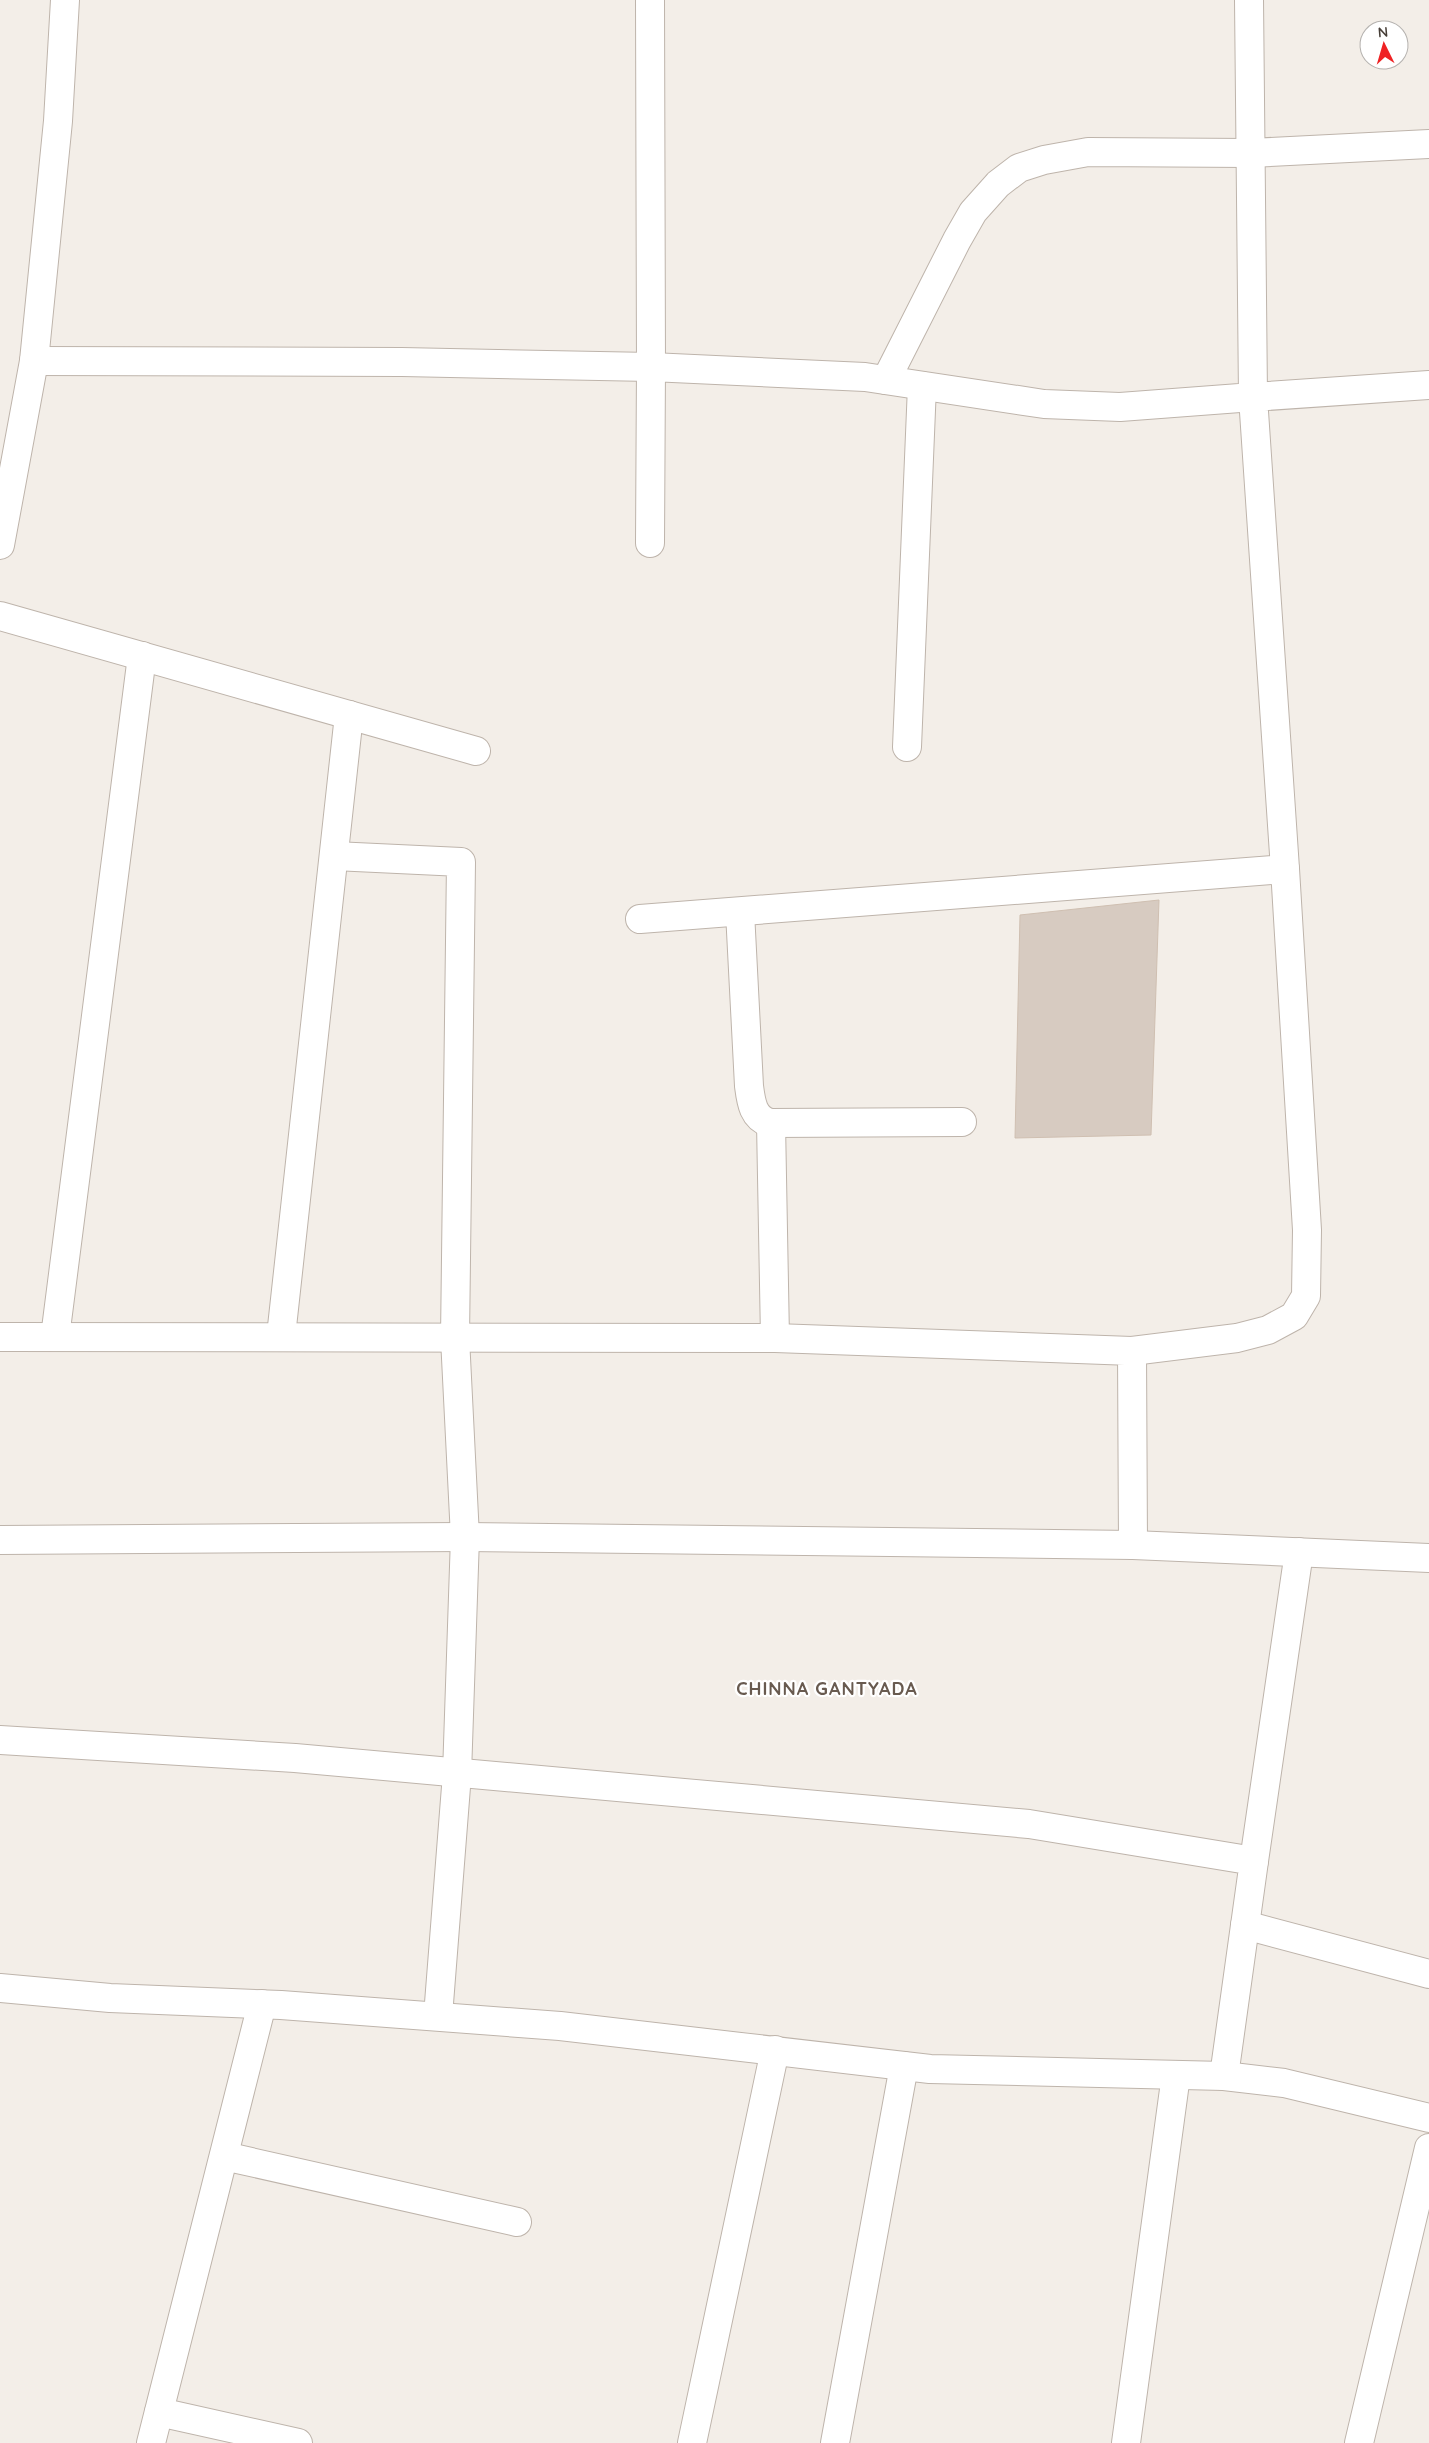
<svg xmlns="http://www.w3.org/2000/svg" width="1429" height="2443" font-family="Quicksand,sans-serif">
<style>
.building{fill:#d7cbc1;stroke:#cfbfb1}
.lines{fill:none;stroke-linecap:round;stroke-linejoin:round}
.minor-casing{stroke:#beb4ab;stroke-width:30}
.minor{stroke:#fff;stroke-width:28}
.labels{text-anchor:middle;stroke-width:4.5;stroke-linejoin:round;paint-order:stroke}
.district-label{font-size:18px;font-weight:bold;letter-spacing:1px;fill:#685a4f;stroke:#fff}
</style>
<rect width="100%" height="100%" fill="#f3eee8"/>
<path class="building" d="M1159 900 1151 1135 1015 1138 1020 915Z"/>
<g class="lines">
<g class="minor-casing">
<g id="minor">
<path d="M34 361 402 362 651 367 650 0"/>
<path d="M886 380 957 240 973 212 998 184 1019 168 1044 160 1088 152 1250 153 1429 144"/>
<path d="M650 543 651 367 865 377 1044 404 1120 407 1253 397 1249 0"/>
<path d="M0 545 34 361 58 121 65 0"/>
<path d="M0 616 476 751"/>
<path d="M907 747 922 386"/>
<path d="M334 856 461 862 455 1338 465 1537 457 1774 438 2016"/>
<path d="M740 912 749 1086C751 1102 753 1119 771 1123L962 1122"/>
<path d="M640 919 1285 869 1253 397 1429 385"/>
<path d="M771 1123 775 1338"/>
<path d="M281 1336 349 715"/>
<path d="M0 1337 775 1338 1132 1351 1133 1545"/>
<path d="M55 1337 142 656"/>
<path d="M1132 1351 1237 1338 1268 1330 1294 1316 1306 1296 1307 1230 1285 869"/>
<path d="M0 1540 465 1537 1133 1545 1429 1558"/>
<path d="M0 1740 295 1758 1029 1824 1254 1861 1224 2076"/>
<path d="M1254 1861 1299 1552"/>
<path d="M1245 1925 1429 1974"/>
<path d="M0 1988 110 1998 281 2005 560 2026 930 2069 1224 2076 1284 2083 1429 2118"/>
<path d="M224 2156 517 2222"/>
<path d="M159 2412 298 2443"/>
<path d="M151 2443 262 2004"/>
<path d="M692 2443 775 2050"/>
<path d="M835 2443 904 2066"/>
<path d="M1126 2443 1176 2075"/>
<path d="M1359 2443 1429 2148"/>
</g>
</g>
<use href="#minor" class="minor"/>
</g>
<g class="labels">
<g class="district-label">
<text x="827" y="1695">CHINNA GANTYADA</text>
</g>
</g>
<g transform="translate(1384 45) rotate(355)"><circle r="24" fill="#ffffff" stroke="#b5b2af"/>
<path d="M0-4L9 19L0 12L-9 19Z" fill="#ef2224"/>
<text y="-8" font-size="14" font-weight="bold" text-anchor="middle" fill="#463e37">N</text>
</g>
</svg>
